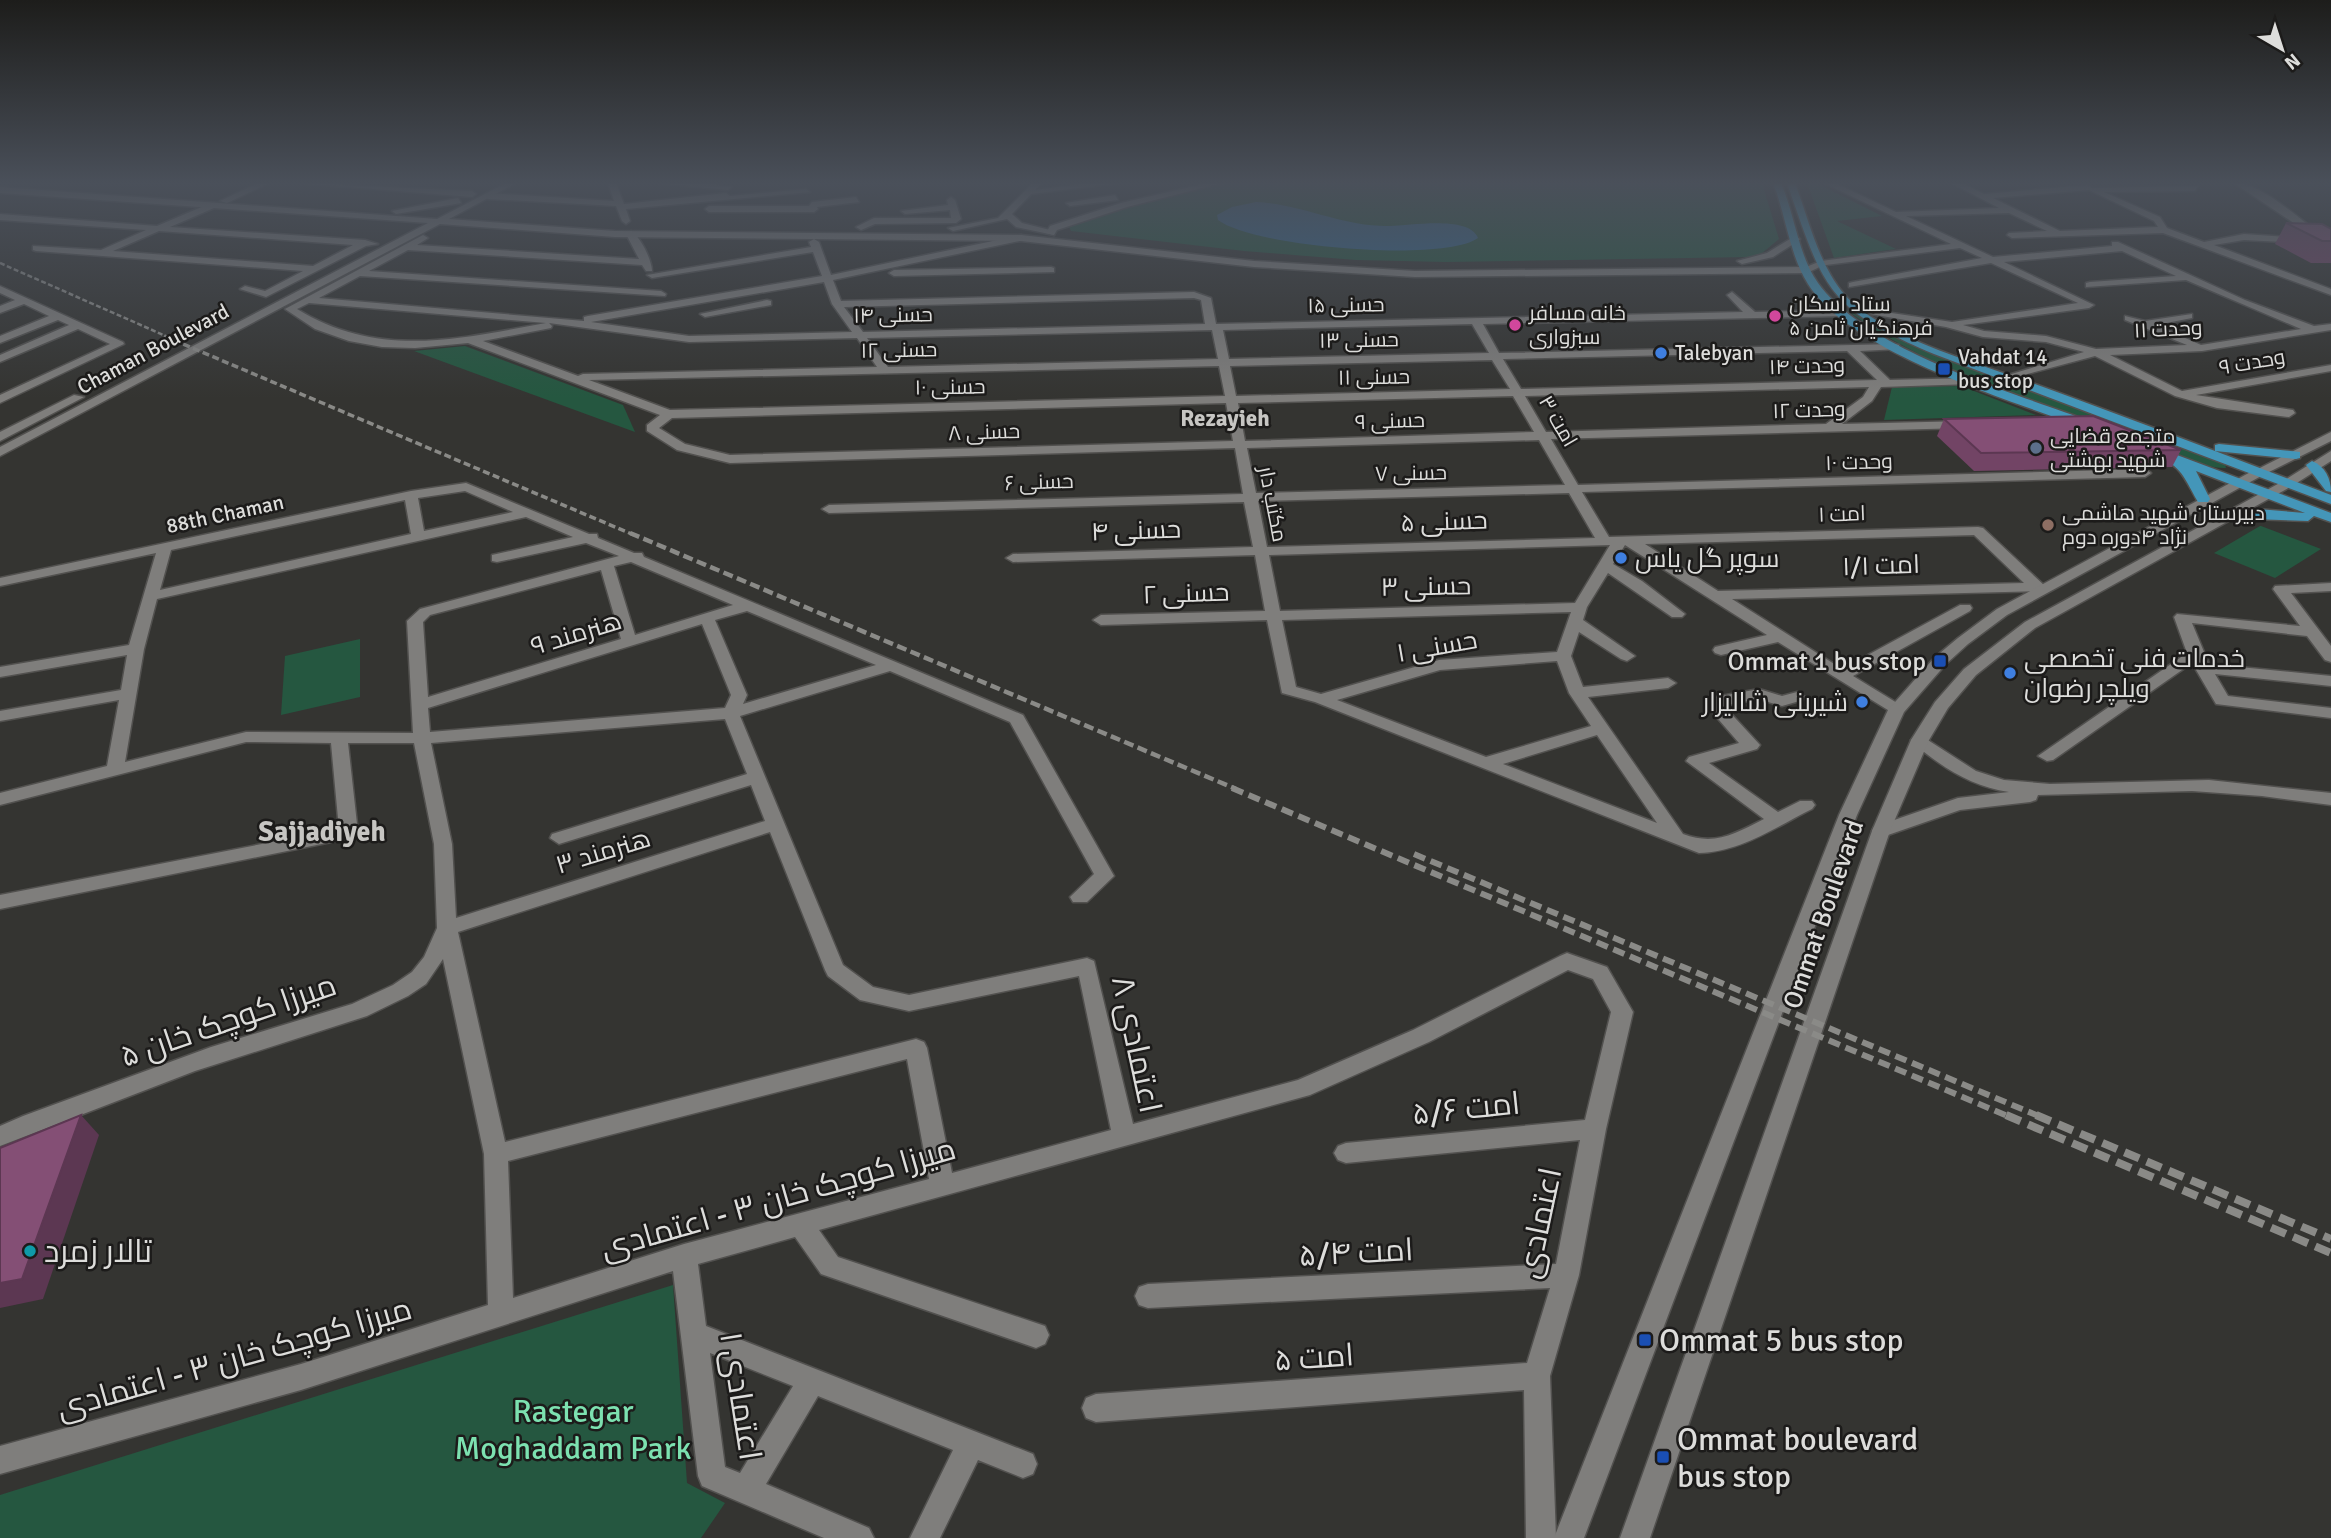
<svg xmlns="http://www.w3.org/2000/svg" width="2331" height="1538" font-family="Signika,Cairo,sans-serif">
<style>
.green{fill:#255740}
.water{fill:#316892}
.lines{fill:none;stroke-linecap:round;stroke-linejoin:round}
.minor-casing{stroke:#52514f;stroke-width:3}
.tertiary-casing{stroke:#52514f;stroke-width:3}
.secondary-casing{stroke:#52514f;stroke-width:3}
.primary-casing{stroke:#52514f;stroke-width:3}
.minor{fill:#7f7e7c;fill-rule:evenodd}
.tertiary{fill:#7f7e7c;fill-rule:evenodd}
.secondary{fill:#7f7e7c;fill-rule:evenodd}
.primary{fill:#4496b9;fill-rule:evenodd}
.rail-far4{stroke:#8a8a87;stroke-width:2.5;stroke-dasharray:5 2.5;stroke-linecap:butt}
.rail-far3{stroke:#8a8a87;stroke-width:3.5;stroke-dasharray:7 3.5;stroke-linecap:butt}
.rail-far2{stroke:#8a8a87;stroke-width:4.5;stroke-dasharray:10 4.5;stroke-linecap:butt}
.rail-far1{stroke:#8a8a87;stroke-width:6;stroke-dasharray:12 6;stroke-linecap:butt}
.rail{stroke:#8a8a87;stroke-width:8;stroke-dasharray:16 8;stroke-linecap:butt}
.wall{fill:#724465}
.shaded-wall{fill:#5c3752}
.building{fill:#844f75;stroke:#5c3752;stroke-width:2}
.hotel-dot{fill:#d1479c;stroke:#1c1b1a;stroke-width:2.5}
.shop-dot{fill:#3f7fe0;stroke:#1c1b1a;stroke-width:2.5}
.transit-dot{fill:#1a4fb4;stroke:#1c1b1a;stroke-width:2.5}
.service-dot{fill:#5c6f8a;stroke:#1c1b1a;stroke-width:2.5}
.education-dot{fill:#8d6e63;stroke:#1c1b1a;stroke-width:2.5}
.culture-dot{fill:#0f9aa8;stroke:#1c1b1a;stroke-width:2.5}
.labels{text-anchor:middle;stroke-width:5;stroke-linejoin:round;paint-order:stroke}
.far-poi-label{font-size:21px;fill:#dddddb;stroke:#1c1b1a;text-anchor:start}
.far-street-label{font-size:21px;fill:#dddddb;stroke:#1c1b1a}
.far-neighbourhood-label{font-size:23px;font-weight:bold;fill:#c7c6c3;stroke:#1c1b1a}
.street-label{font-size:26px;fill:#dddddb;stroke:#1c1b1a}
.poi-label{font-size:26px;fill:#dddddb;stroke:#1c1b1a;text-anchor:start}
.neighbourhood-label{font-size:28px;font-weight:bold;fill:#c7c6c3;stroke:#1c1b1a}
.near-street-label{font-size:32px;fill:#dddddb;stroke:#1c1b1a}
.near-poi-label{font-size:32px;fill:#dddddb;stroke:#1c1b1a;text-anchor:start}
.near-park-label{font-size:32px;fill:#7ce1b0;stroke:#1c1b1a}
</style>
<rect width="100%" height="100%" fill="#343431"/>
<g class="green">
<path d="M1227 183H1762L1779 239 1761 254 1749 257 1446 262 1356 260 1244 251 1071 231 1068 224 1144 201Z"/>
<path d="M1807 183H1816L1882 216 1837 221 1896 249 1834 258Z"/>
<path d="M1844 308 1884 331 1945 359 2225 464 2226 468C2206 470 2161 446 2140 439 2040 403 1930 373 1844 308Z"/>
<path d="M465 346 623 405 635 432 414 351Z"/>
<path d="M1961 386 2036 415 1884 420 1892 387Z"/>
<path d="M2260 526H2261L2321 549 2275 578 2214 553Z"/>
<path d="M360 639V697L281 715 285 656Z"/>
<path d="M673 1285 687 1483 725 1503 701 1538H0V1495Z"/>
</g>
<path class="water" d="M1256 202C1302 204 1343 227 1390 226 1410 226 1469 215 1478 238 1443 263 1253 247 1218 220L1217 215 1232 207Z"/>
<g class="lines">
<g class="minor-casing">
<g id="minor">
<path d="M258 183H269L227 203 220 201Z"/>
<path d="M299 183 472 191 476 194 472 197Z"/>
<path d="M608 183H616L624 204 726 193 730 196 806 189 810 192 626 209 630 221 626 224 622 221 616 206 488 199 484 196 488 193 614 201Z"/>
<path d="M658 183H704L732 187 728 190Z"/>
<path d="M1088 183H1118L1031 194 1027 191Z"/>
<path d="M1207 183H1222L1127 207 1057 230 1054 235 1046 233 1050 226 1121 203Z"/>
<path d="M1824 183H1835L1896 212 1999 208 1951 183H1962L1984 194 2088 185 2092 188 2198 186 2195 191 2104 192 2160 217 2167 228 2204 242 2244 234 2304 238 2306 240 2301 243 2244 240 2214 245 2331 289V295L2163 233 2012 238 2007 235 2009 233 2047 231 2009 213 1906 216 1993 257 2112 246V242H2118L2245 300 2314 326 2331 324V330L2202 351 2110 355 2182 391 2331 365V371L2196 395 2293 410 2295 413 2289 417 2217 408 2175 396 2095 356 2005 380V376L2084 352 2046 342 1983 337 1946 327 1853 311 1858 308 1952 322 2078 303 1991 263 1849 287V283L1853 282 1982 258 1960 248 1818 266 1816 264 1821 261 1951 244ZM2089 190 2154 221 2158 227 2060 231 1993 198ZM2122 251 2176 276 2090 282 2086 283V287L2186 280 2301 329 2201 345 2156 325 2192 318V314L2145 321 2125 316V320L2187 345 2096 349 2046 336 1984 331 1963 325 2089 308 2094 305 2004 262Z"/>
<path d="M2234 183C2265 183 2304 225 2331 241V248Z"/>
<path d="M1115 195 1118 200 1070 206 1066 203Z"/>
<path d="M856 197 859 202 817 207 818 209 814 212H709L705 209 709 206H809L812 202Z"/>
<path d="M951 197 955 200 961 219 956 223 875 224 861 230 856 227 874 218H951L950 210 905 214 901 211 948 205 947 200Z"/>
<path d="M211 203 214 208 170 227 365 240 378 244 366 246 266 297 240 289 245 286 265 291 303 271 36 251 33 250V246L101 250 146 230 0 220V214L157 226ZM159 231 353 245 313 266 113 251Z"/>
<path d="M631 231C641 237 652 261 652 271H646L642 265 408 250 369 271 661 291 666 294 665 296 360 276 319 298 584 321V317L588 316 822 276 813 252 652 278 647 275 811 247 809 242 814 239 819 242 831 275 1021 235 1024 236V240L833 280 841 301 1194 292 1211 298 1216 324 1743 312 1727 295 1732 292 1755 312 1842 310 1847 313 1842 316 1483 324 1499 353 1895 344 1899 345V349L1860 351 1890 380 1972 378 1978 381 1972 384 1881 387 1872 401 1842 424 1968 421 1970 424 1964 428 1551 439 1578 485 2145 469 2151 473 2145 477 1582 492 1609 537 1978 527 1983 528 2046 587 2039 591 1732 599 1842 669 1960 605H1970L1972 608 1970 611 1853 676 1902 706 1904 710 1896 715 1778 642 1721 655 1715 653 1713 650 1715 647 1767 635 1625 545 1613 564 1642 581 1685 614 1682 617H1672L1608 573 1587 607 1583 620 1635 656 1627 661 1621 659 1579 632 1571 656 1583 687 1668 678 1676 683 1668 688 1588 697 1683 834C1715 846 1734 834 1764 819L1686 761 1689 757 1739 743 1706 705 1710 698 1759 689 1782 696 1797 692 1805 697 1803 700 1782 706 1758 699 1724 706 1760 745 1757 749 1709 763 1778 812 1800 801H1812L1815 805 1812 809C1776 827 1740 852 1699 853L1315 702 1282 693 1267 620 1101 625 1093 620 1101 615 1265 611 1255 555 1013 562 1006 558 1013 554 1253 547 1244 502 829 513 822 509 829 505 1243 494 1235 448 730 463 677 450 647 431V425L660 415 468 343 415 348 382 347 349 341 315 329 285 309 423 235 428 238 417 245 639 259 626 234ZM824 282 832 304 852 332 689 336 591 322ZM1194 298 1201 300 1205 324 863 332 844 307ZM309 303 546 323C458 339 378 359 297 309ZM549 323 689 342 857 338 877 367 583 374 578 376 483 341 551 328 552 326ZM1472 324 1489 353 1229 359 1223 330ZM1212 330 1218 359 888 367 867 338ZM1847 351 1877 380 1521 389 1503 359ZM1492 360 1510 389 1236 396 1230 366ZM1219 366 1225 396 670 410 589 380ZM1869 387 1863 397 1826 424 1546 432 1525 396ZM1513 396 1534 432 1245 441 1238 403ZM1226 403 1233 441 730 455 685 444 659 428 672 418ZM1539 440 1565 485 1256 493 1247 448ZM1569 493 1595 538 1267 547 1258 501ZM1974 535 2024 583 1718 591 1645 544ZM1610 545 1575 603 1280 611 1269 555ZM1571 612 1557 652 1439 660 1321 694 1296 687 1282 620ZM1557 661 1569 693 1591 726 1486 757 1337 700 1440 670ZM1597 735 1657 823 1503 764Z"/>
<path d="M1051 267 1054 268V272L894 276 889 273 894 270Z"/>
<path d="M0 286 123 342 124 344 0 403V395L110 344 78 329 0 362V355L69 325 58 320 0 343V336L49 316 24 304 0 313V306L15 300 0 293Z"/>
<path d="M767 300 771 301V305L705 317 700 314Z"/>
<path d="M466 483 589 534H597L598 538 634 553H642L644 557 1023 715 1114 876 1087 902H1073L1070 897 1094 874 1010 722 890 671 740 716 843 965 873 987 909 995 1087 958 1094 961 1133 1124 1298 1080 1413 1030 1560 956 1567 953 1607 967 1633 1012 1606 1129 1579 1275 1550 1376 1556 1538H1526L1524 1390 1096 1422 1086 1418 1082 1408 1086 1398 1096 1394 1527 1363 1550 1288 1148 1308 1139 1305 1135 1296 1139 1287 1148 1284 1556 1264 1580 1140 1346 1163 1338 1160 1334 1153 1338 1146 1346 1143 1585 1120 1611 1012 1593 979 1568 970 1429 1042 1310 1095 819 1230 838 1257 1045 1326 1049 1335 1045 1344 1036 1348 821 1274 795 1237 698 1264 706 1326 1033 1454 1037 1464 1033 1474 1023 1478 978 1460 940 1538H910L953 1450 818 1396 766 1484 869 1528 874 1538H824L702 1486 698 1476 673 1271 301 1390 0 1474V1446L301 1364 488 1305 484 1154 443 959 426 984 408 996 367 1016 195 1071 0 1146V1126L23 1116 211 1047 352 1004 393 985 412 972 424 957 437 928 434 844 414 743H348L358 833 356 837 0 909V895L339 829 331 743 246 742 0 805V793L107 766 119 700 0 721V711L121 690 127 655 0 677V667L129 645 156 553 0 586V578L411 491ZM465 491 513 512 424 531 418 498ZM405 500 411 534 160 590 171 550ZM526 517 573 537 492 555V561L497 562 586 543 619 556 420 609 407 621 413 733 246 732 125 762 144 649 157 599ZM631 562 733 605 635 635 614 566ZM601 570 621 639 428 697 423 622 430 615ZM747 611 876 665 743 704 747 695 715 620ZM702 624 731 695 725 708 430 732 428 708ZM725 719 747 774 552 834 550 838 559 844 751 785 765 821 456 918 452 844 431 743ZM770 832 825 970 828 976 860 1000 909 1011 1079 976 1111 1130 952 1173 927 1048 924 1042 916 1039 505 1142 458 932ZM907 1059 929 1179 684 1244 513 1298 508 1161ZM710 1353 793 1386 740 1473 725 1467Z"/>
<path d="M2331 583V591L2291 593 2331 646V662L2325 660 2307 636 2192 623 2209 664 2331 676V686L2215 674 2228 696 2331 708V718L2216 704 2192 663 2053 760 2047 761 2038 756 2187 653 2174 617 2177 614 2300 626 2273 589 2275 586Z"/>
<path d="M1920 735 1976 771 2004 780 2050 784 2209 780 2331 793V805L2262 796 2192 791 2038 795 2036 800 2030 802 1960 810 1888 835H1874L1872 831 1874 827 1958 798 2009 792C1972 787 1942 767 1914 744L1911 740Z"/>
</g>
</g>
<g class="tertiary-casing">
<g id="tertiary">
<path d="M1033 183H1042L1012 214 1022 223 1054 231V235L1016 227 1007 219 953 231 948 228 998 218Z"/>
<path d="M2331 432V441L2263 475H2253L2252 472Z"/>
<path d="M2331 451V461L2292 486H2282L2280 483Z"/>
</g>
</g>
<g class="secondary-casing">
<g id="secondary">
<path d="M506 183H516L449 219 615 231 1021 235 1254 261 1415 271 1806 267 1821 261 1826 264 1807 273 1415 277 1254 267 1021 241 615 237 440 224 0 456V447L428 223 0 193V187L437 219Z"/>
<path d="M458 198 461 203 396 214 392 211Z"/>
<path d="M1795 236 1800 239 1798 241 1773 257 1742 264 1737 261 1767 253Z"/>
<path d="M74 395 84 397 0 441V432Z"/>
<path d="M2258 468 2263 469V475L2007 615 1968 644 1946 664 1904 712 1857 815 1584 1538H1554L1839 815 1888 710 1934 658 1958 638 1997 609Z"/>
<path d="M2287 479 2292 480V486L2035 628 1976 675 1948 708 1929 740 1890 831 1650 1538H1620L1872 831 1911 740 1935 702 1964 669 2025 622Z"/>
</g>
</g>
<g class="primary-casing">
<g id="primary">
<path d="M1773 183H1781C1795 215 1798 255 1818 283 1866 351 2015 393 2092 422V428H2084C2008 399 1851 353 1808 284 1789 254 1786 215 1773 183Z"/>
<path d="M1787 183H1795C1809 220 1818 263 1844 294 1882 338 1981 364 2035 384 2095 406 2155 428 2215 451V445L2219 444 2300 452V458L2296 459 2215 451 2331 495V504L1934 354C1826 308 1824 289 1787 183Z"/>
<path d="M2153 446 2331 513V522L2314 516 2308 521 2222 518V512L2258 509 2305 513 2196 471 2210 499 2208 502H2198C2181 472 2182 466 2149 453V447Z"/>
<path d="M2312 461C2325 466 2331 479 2331 492L2326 491 2306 465Z"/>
</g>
</g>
<use href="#minor" class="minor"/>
<use href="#tertiary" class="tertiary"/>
<use href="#secondary" class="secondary"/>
<use href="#primary" class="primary"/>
<path class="rail-far4" d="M0 263 168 337"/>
<path class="rail-far3" d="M164 336 634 535"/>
<path class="rail-far2" d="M630 533 1236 789"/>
<g class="rail-far1">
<path d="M1232 788 2010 1117"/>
<path d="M1414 854 2041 1117"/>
</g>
<g class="rail">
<path d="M2006 1115 2331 1253"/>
<path d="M2036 1115 2331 1239"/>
</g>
</g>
<g class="wall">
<path d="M2286 223 2331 229V263H2311L2275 244Z"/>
<path d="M1944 419 2181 450 2172 467 1974 471 1937 436Z"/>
</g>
<path class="shaded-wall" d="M81 1115 99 1135 43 1299 0 1308V1283Z"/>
<g class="building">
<path d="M2286 223 2322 224 2331 229V241H2322Z"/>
<path d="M2093 416 2181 450 1981 453 1944 419Z"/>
<path d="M81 1115 22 1279 0 1283V1148Z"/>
</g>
<linearGradient id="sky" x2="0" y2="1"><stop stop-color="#1d1d1b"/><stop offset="0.46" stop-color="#4a505a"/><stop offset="1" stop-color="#4a505a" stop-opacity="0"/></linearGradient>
<rect width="2331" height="398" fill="url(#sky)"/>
<g class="hotel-dot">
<circle cx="1775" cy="316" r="7"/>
<circle cx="1515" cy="325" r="7"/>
</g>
<g class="shop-dot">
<circle cx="1661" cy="353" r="7"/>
<circle cx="1621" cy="558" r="7"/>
<circle cx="2010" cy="673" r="7"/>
<circle cx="1862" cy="702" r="7"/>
</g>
<g class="transit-dot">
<rect x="1937" y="362" width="14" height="14" rx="3.5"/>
<rect x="1933" y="654" width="14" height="14" rx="3.5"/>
<rect x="1638" y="1333" width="14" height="14" rx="3.5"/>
<rect x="1656" y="1450" width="14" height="14" rx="3.5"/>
</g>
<circle class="service-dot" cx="2036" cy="448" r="7"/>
<circle class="education-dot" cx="2048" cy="525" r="7"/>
<circle class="culture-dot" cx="30" cy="1251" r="7"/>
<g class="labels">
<g class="far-poi-label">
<text x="1789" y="311">ستاد اسکان<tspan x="1789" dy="24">فرهنگیان ثامن ۵</tspan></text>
<text x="1529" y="320">خانه مسافر<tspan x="1529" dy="24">سبزواری</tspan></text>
<text x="1675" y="360">Talebyan</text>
<text x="1958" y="364">Vahdat 14<tspan x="1958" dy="24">bus stop</tspan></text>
<text x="2050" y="443">متجمع قضایی<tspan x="2050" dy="24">شهید بهشتی</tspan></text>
<text x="2062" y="520">دبیرستان شهید هاشمی<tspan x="2062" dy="24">نژاد ۴دوره دوم</tspan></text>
</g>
<g class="far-street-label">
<text transform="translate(1346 305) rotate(-1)" y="7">حسنی ۱۵</text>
<text transform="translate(893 315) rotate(-1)" y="7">حسنی ۱۴</text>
<text transform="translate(2168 329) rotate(-3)" y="7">وحدت ۱۱</text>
<text transform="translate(1359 340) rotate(-1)" y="7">حسنی ۱۳</text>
<text transform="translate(153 349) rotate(-28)" y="7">Chaman Boulevard</text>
<text transform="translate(899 350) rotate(-1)" y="7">حسنی ۱۲</text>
<text transform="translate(2252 362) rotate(-10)" y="7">وحدت ۹</text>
<text transform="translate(1807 366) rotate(-2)" y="7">وحدت ۱۴</text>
<text transform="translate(1374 377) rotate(-1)" y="7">حسنی ۱۱</text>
<text transform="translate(950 387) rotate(-1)" y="7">حسنی ۱۰</text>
<text transform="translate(1809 410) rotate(-2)" y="7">وحدت ۱۲</text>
<text transform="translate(1390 421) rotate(-2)" y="7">حسنی ۹</text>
<text transform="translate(1558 421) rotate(60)" y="7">امت ۳</text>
<text transform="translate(984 432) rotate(-2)" y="7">حسنی ۸</text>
<text transform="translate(1859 462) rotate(-2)" y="7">وحدت ۱۰</text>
<text transform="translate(1411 473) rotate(-1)" y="7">حسنی ۷</text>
<text transform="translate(1039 482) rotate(-2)" y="7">حسنی ۶</text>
<text transform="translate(1273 504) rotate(79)" y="7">مکتب دار</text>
<text transform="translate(225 514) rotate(-12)" y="7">88th Chaman</text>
<text transform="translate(1842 514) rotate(-2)" y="7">امت ۱</text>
</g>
<g class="far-neighbourhood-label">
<text x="1225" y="426">Rezayieh</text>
</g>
<g class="street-label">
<text transform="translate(1444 521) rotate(-2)" y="9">حسنی ۵</text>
<text transform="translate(1136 530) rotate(-2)" y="9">حسنی ۴</text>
<text transform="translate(1881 565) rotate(-2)" y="9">امت ۱/۱</text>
<text transform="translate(1426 586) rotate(-1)" y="9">حسنی ۳</text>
<text transform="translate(1186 593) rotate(-2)" y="9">حسنی ۲</text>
<text transform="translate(576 633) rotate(-17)" y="9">هنرمند ۹</text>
<text transform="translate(1437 646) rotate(-10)" y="9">حسنی ۱</text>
<text transform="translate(603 851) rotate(-17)" y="9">هنرمند ۳</text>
<text transform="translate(1823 914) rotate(-71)" y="9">Ommat Boulevard</text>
</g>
<g class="poi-label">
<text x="1635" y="567">سوپر گل یاس</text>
<text x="2024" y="667">خدمات فنی تخصصی<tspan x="2024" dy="30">ویلچر رضوان</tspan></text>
<text x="1926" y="670" text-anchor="end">Ommat 1 bus stop</text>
<text x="1848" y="711" text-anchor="end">شیرینی شالیزار</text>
</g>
<g class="neighbourhood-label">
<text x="322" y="841">Sajjadiyeh</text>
</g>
<g class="near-street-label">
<text transform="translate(228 1020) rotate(-19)" y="11">میرزا کوچک خان ۵</text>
<text transform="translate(1137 1044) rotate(78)" y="11">اعتمادی ۸</text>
<text transform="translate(1466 1108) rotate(-6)" y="11">امت ۵/۶</text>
<text transform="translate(778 1198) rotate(-16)" y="11">میرزا کوچک خان ۳ - اعتمادی</text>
<text transform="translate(1539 1223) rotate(-78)" y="11">اعتمادی</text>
<text transform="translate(1356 1252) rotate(-3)" y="11">امت ۵/۴</text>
<text transform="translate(1314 1357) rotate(-4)" y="11">امت ۵</text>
<text transform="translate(234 1358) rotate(-16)" y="11">میرزا کوچک خان ۳ - اعتمادی</text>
<text transform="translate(741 1396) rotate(81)" y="11">اعتمادی ۱</text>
</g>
<g class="near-poi-label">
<text x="44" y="1262">تالار زمرد</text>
<text x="1659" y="1351">Ommat 5 bus stop</text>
<text x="1677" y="1450">Ommat boulevard<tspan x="1677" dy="37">bus stop</tspan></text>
</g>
<g class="near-park-label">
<text x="573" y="1422">Rastegar<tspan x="573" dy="37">Moghaddam Park</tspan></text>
</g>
</g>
<g transform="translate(2282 49) rotate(141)" stroke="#1c1b1a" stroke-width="5" paint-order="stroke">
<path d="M0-5L12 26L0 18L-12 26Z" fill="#dddddb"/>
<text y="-10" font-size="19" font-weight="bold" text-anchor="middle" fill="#dddddb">N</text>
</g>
</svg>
